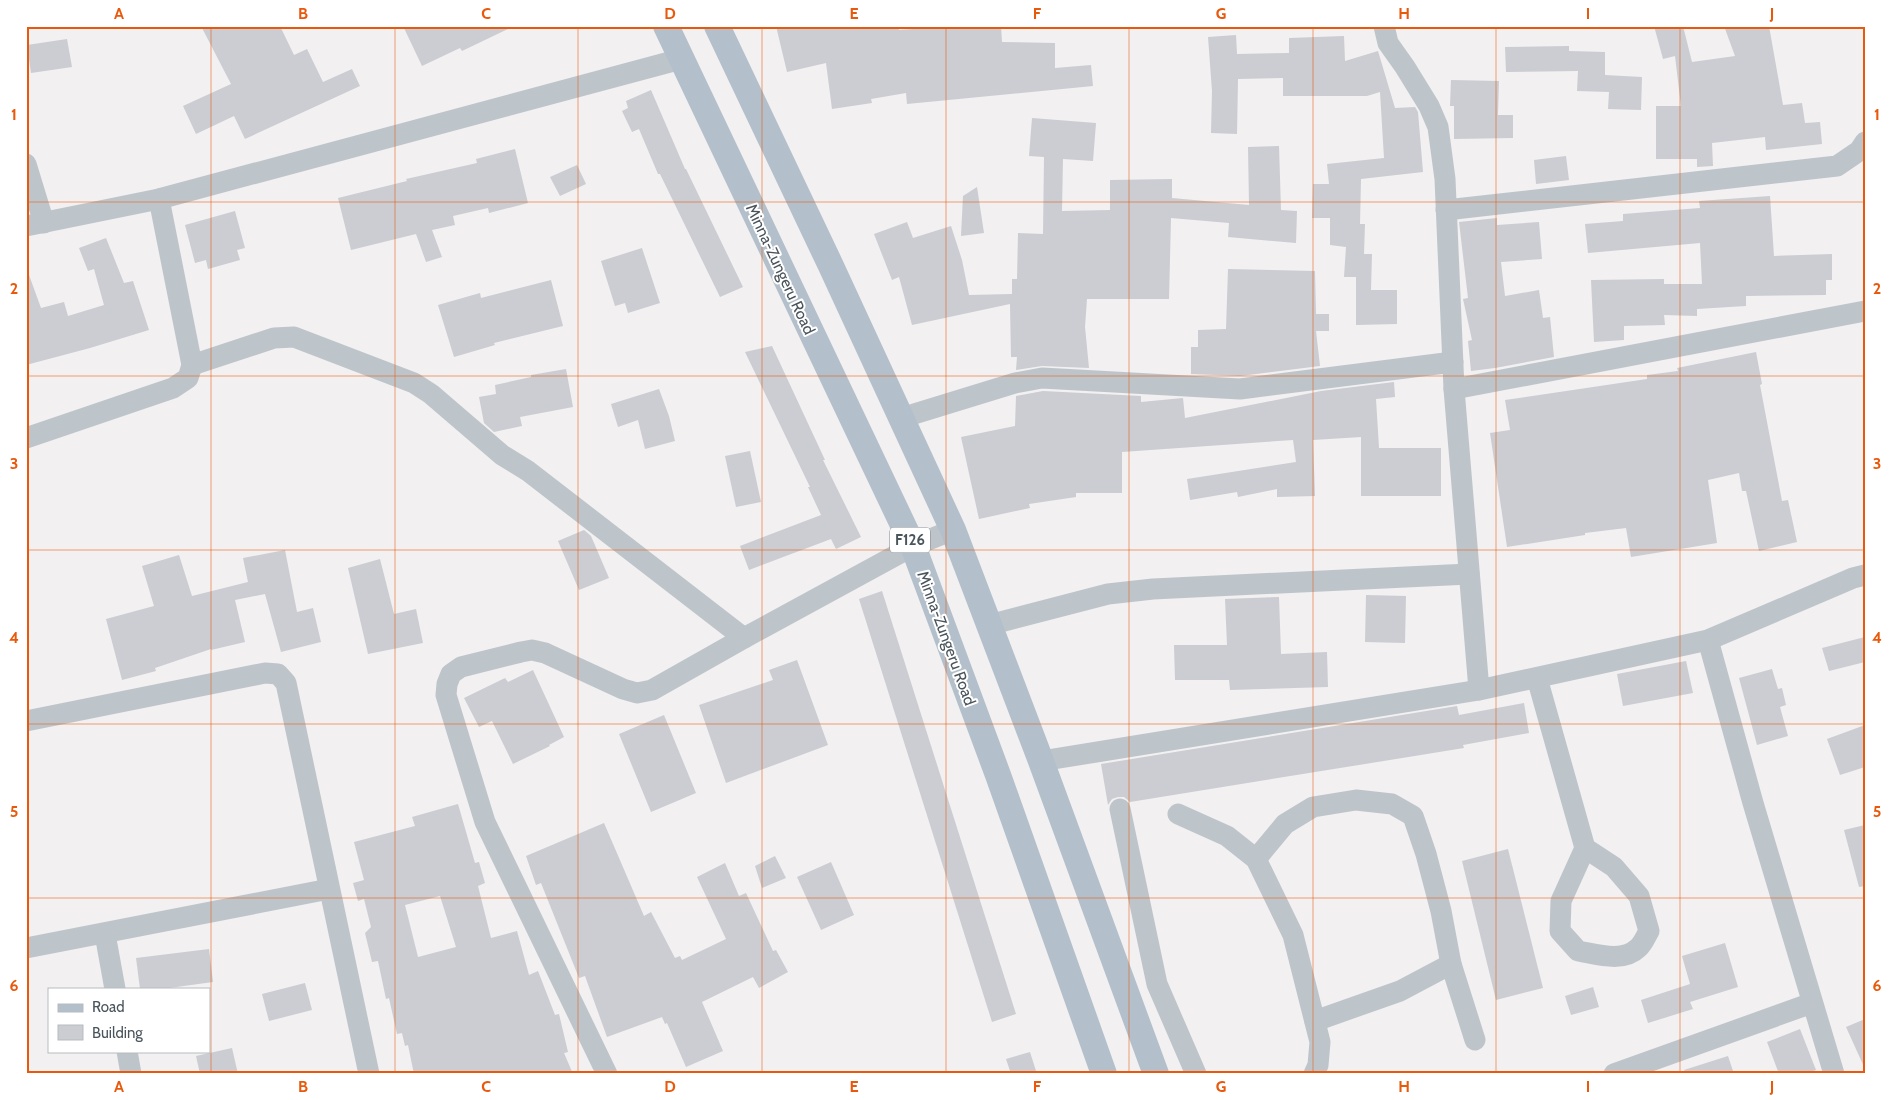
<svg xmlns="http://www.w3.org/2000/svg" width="1891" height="1100" font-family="Cabin,sans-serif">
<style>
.building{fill:#cbcdd2;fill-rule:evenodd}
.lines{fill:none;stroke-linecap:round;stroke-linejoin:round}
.minor{stroke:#bdc5cb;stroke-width:21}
.major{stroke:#b3c0cb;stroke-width:26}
.grid{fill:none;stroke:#e8590c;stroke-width:1;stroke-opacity:0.55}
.labels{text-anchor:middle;stroke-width:4;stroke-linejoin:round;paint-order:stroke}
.shield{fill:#fff;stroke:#80878c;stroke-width:1}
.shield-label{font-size:15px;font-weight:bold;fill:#4a545b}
.street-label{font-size:16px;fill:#4a545b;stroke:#fff}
.neatline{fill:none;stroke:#e8590c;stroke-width:2}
.grid-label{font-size:16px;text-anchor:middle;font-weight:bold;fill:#e8590c}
</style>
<rect width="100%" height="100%" fill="#f2f0f0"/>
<g class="building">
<path d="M201 26H280L294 55 307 49 323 82 352 69 360 86 245 139 234 116 196 134 183 106 231 84Z"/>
<path d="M403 26H514L462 51 460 48 422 66Z"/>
<path d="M776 26H898L899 30 956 26H1001L1002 42 1055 43V68L1091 65 1093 86 907 104 906 93 871 99 872 103 832 109 826 63 787 72Z"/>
<path d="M1654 26H1683L1692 62 1735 56 1724 26H1769L1783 105 1802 103 1805 123 1820 122 1822 144 1766 150 1765 137 1712 143 1713 166 1697 167V159H1656V106H1681L1675 56 1663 59Z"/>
<path d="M1236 35 1237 54 1289 53V38L1344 36 1345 61 1378 51 1395 108 1415 107 1418 112 1423 172 1361 179 1360 224H1365L1364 254H1372L1371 290H1397V324L1356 325V277H1344L1346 247 1330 245V218H1312L1313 184H1329L1327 164 1384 158 1380 92 1367 96H1283V78L1238 79 1237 134 1211 133 1212 91 1208 37Z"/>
<path d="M67 39 72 67 31 73 27 45Z"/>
<path d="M1569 46V51L1605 52V75L1642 77 1641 110 1608 109 1609 92 1577 91 1578 71 1506 72 1505 47Z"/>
<path d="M1451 80 1499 81 1498 115H1513V138L1454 139V106H1450Z"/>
<path d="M651 90 685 169H686L743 287 720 297 660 174H658L639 129 632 132 622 111 628 108 626 101Z"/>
<path d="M1032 118 1096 123 1093 161 1063 159 1062 211 1110 210V180L1172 179V198L1249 205 1248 147 1279 146 1281 210 1297 211 1296 243 1228 237 1229 223 1171 218 1169 299H1087L1085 327 1089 368 1042 366 1016 370 1017 357H1011L1010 304 912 325 899 277 892 280 874 234 907 222 913 238 951 226 962 260 969 295 1012 294V279H1017L1018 233 1043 234 1044 157 1029 156Z"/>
<path d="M515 149 528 203 489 213 488 208 453 216 455 225 432 230 442 257 426 262 416 234 351 250 338 198 407 181 406 179 477 163 476 159Z"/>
<path d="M1566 156 1569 180 1536 184 1534 160Z"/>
<path d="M577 165 586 184 560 196 550 177Z"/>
<path d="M977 187 984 233 961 236 963 196Z"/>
<path d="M1770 196 1774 256 1832 254V280H1826V295L1746 296V306L1697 309V316L1664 315 1665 325 1624 326V340L1594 342 1591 280 1664 279V284H1702L1700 243 1588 253 1585 224 1623 221V214L1700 208 1699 201Z"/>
<path d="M235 211 245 248 237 250 240 260 208 269 206 260 195 263 185 225Z"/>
<path d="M1497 218V225L1539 222 1542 259 1501 262 1505 296 1539 290 1543 318 1550 317 1554 357 1495 368 1471 371 1468 341 1472 340 1463 299 1468 298 1459 222Z"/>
<path d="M106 238 124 283 133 281 149 330 90 348 26 365V275H29L41 308 64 302 68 316 104 305 94 269 88 271 79 248Z"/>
<path d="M642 248 660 303 628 313 625 303 615 306 601 261Z"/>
<path d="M1228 269 1315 271 1316 314H1329V331H1316L1320 366 1240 376 1191 374V347H1198V330L1226 329Z"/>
<path d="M551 280 563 326 494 343 495 345 454 357 438 305 480 293 481 298Z"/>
<path d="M772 346 825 460H823L861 537 836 549 831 539 749 570 740 546 821 515 808 487H810L745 352Z"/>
<path d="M1756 352 1762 384 1760 385 1782 501 1788 500 1797 542 1759 551 1746 491H1742L1739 473 1708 480 1717 543 1631 557 1626 528 1585 533V535L1507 547 1490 433 1510 430 1505 400 1647 379V375L1678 371 1677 368Z"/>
<path d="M566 369 573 407 520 417 522 426 494 432 484 423 479 397 496 394 495 385 531 377V375Z"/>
<path d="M1394 382 1395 397 1376 399 1379 448H1441V496H1361V437L1313 440 1315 496 1277 497V489L1238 497 1237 492 1190 500 1187 479 1296 462 1293 440 1122 452V493H1076V497L1029 504 1030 508 979 519 961 437 1015 426 1016 396 1043 391 1141 396V402L1183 398 1185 418 1321 391Z"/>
<path d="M659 389 669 416 675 441 645 449 638 420 618 427 611 404Z"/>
<path d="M750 451 761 502 736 507 725 456Z"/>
<path d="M584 530 591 536 609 578 579 590 558 541Z"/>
<path d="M285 550 297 612 313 608 321 642 281 652 265 594 235 600 245 642 211 650V649L155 668 156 671 122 680 106 619 154 606 142 566 179 555 192 596 248 582 243 558Z"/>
<path d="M380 559 394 614 416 609 423 643 368 654 348 568Z"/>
<path d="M882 591 1016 1014 992 1022 859 599Z"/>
<path d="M1366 595 1406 596 1405 643 1365 642Z"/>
<path d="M1279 597 1281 654 1327 652 1328 687 1230 690 1229 680H1175L1174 645H1227L1225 599Z"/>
<path d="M1865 637V662L1829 671 1822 648Z"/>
<path d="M797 660 828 745 726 783 699 705 773 680 769 670Z"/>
<path d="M1686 661 1693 693 1623 706 1617 674Z"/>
<path d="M1772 669 1778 689 1782 688 1786 705 1780 707 1788 736 1757 745 1739 678Z"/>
<path d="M533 670 564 737 549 745 550 746 513 764 492 721 479 727 464 698 505 678 508 682Z"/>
<path d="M1524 703 1529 733 1463 745 1464 748 1130 802 1124 797H1118L1112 799 1108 805 1101 764 1457 706 1459 715Z"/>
<path d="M664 715 696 793 651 812 619 734Z"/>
<path d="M1865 725V767L1840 775 1827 739Z"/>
<path d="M458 804 475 863 479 862 485 883 478 886 491 938 517 931 529 975 538 971 555 1015 559 1014 568 1052 564 1053 573 1074H414L408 1045 405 1046 402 1033 397 1034 389 998 386 999 378 961 372 962 365 933 371 927 364 899 358 901 353 883 364 880 354 842 415 826 412 817ZM440 896 456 947 418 957 405 905Z"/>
<path d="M604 823 644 916 651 912 675 958 680 956 682 960 726 939 697 877 725 863 739 896 746 893 773 951 776 950 788 972 759 988 753 977 702 1002 723 1051 686 1067 667 1023 665 1024 662 1017 607 1037 585 976 579 978 541 883 536 885 526 856Z"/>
<path d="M1865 825V886L1859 887 1844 830Z"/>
<path d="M1508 849 1543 988 1496 1000 1462 861Z"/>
<path d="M775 856 786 878 762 888 755 866Z"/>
<path d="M831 862 854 915 821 930 797 877Z"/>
<path d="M1725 943 1738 987 1690 1002 1693 1009 1648 1023 1641 1000 1690 984 1682 956Z"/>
<path d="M209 949 213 982 162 989H140L136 958Z"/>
<path d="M305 983 312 1010 269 1021 262 994Z"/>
<path d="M1593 987 1599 1007 1571 1015 1565 996Z"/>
<path d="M1865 1019V1069L1846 1027Z"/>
<path d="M1800 1029 1816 1070 1806 1074H1779L1767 1042Z"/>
<path d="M232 1048 238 1074H200L196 1056Z"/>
<path d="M1030 1052 1037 1074H1011L1006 1059Z"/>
<path d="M1728 1056 1734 1074H1685L1684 1070Z"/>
</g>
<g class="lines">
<g class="minor">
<path d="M1384 26 1388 43 1405 67 1429 106 1438 127 1445 179 1454 389 1479 690"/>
<path d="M26 164 44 223"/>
<path d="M1446 210 1837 166 1859 151 1865 142"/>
<path d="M26 226 159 199 681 59"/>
<path d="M192 365 274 338 294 337 414 383 431 394 502 455 528 471 744 638"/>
<path d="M1454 389 1865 311"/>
<path d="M901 418 1015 383 1042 378 1240 389 1453 362"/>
<path d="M26 438 173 388 188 378 192 365 159 199"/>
<path d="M989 625 1108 594 1153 589 1469 574"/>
<path d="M1708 640 1753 803 1834 1074"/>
<path d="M1537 678 1585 848 1561 901 1560 931 1578 951C1596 954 1623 963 1638 948 1643 944 1646 936 1649 931L1639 896 1614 867 1585 848"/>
<path d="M26 721 265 673 278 674 286 683 369 1074"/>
<path d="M1041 761 1479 690 1708 640 1853 578 1865 575"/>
<path d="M1120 809 1157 984 1196 1074"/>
<path d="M1178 814 1227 836 1256 859 1293 935 1320 1042 1318 1065 1314 1074"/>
<path d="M1256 859 1285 824 1313 807 1356 800 1392 804 1413 816 1426 854 1441 911 1451 964 1475 1040"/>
<path d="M105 934 115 989"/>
<path d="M26 948 329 889"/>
<path d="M1315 1021 1400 991 1451 964"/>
<path d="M127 1051 131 1074"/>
<path d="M607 1074 485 822 446 695 447 684 451 674 461 667 521 652 532 650 545 653 623 689 637 693 652 690 744 638 913 546 953 530"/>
<path d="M1614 1074 1812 1003"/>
</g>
<g class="major">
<path d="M666 26 913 546 998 775 1104 1074"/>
<path d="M717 26 831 266 953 530 1041 761 1156 1074"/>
</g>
</g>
<path class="grid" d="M211 26V1074M395 26V1074M578 26V1074M762 26V1074M946 26V1074M1129 26V1074M1313 26V1074M1496 26V1074M1680 26V1074M26 202H1865M26 376H1865M26 550H1865M26 724H1865M26 898H1865"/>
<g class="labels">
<rect class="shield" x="890" y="527.5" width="40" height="25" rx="4"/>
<g class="shield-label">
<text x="910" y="545">F126</text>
</g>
<g class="street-label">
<text transform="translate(781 269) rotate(65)" y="6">Minna-Zungeru Road</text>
<text transform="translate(947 638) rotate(70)" y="6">Minna-Zungeru Road</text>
</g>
</g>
<rect width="1891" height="1100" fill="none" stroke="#ffffff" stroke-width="55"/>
<rect x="48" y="988" width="162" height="65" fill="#ffffff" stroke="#b7bbbd"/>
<rect x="58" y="1004" width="25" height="8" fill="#b3c0cb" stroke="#b7bbbd"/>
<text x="92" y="1012" font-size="15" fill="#4a545b">Road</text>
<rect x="58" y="1025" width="25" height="15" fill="#cbcdd2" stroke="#b7bbbd"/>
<text x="92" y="1038" font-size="15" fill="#4a545b">Building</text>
<rect x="28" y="28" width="1836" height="1044" class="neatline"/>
<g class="grid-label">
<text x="119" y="19">A</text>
<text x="303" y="19">B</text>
<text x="486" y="19">C</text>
<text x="670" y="19">D</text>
<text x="854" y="19">E</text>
<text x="1037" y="19">F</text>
<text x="1221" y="19">G</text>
<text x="1404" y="19">H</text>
<text x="1588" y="19">I</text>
<text x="1772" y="19">J</text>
<text x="14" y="120">1</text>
<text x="1877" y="120">1</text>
<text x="14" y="294">2</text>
<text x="1877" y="294">2</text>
<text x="14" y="469">3</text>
<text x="1877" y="469">3</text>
<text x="14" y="643">4</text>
<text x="1877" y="643">4</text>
<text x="14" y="817">5</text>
<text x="1877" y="817">5</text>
<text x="14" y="991">6</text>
<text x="1877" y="991">6</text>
<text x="119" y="1092">A</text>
<text x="303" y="1092">B</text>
<text x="486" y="1092">C</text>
<text x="670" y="1092">D</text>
<text x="854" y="1092">E</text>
<text x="1037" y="1092">F</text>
<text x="1221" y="1092">G</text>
<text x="1404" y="1092">H</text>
<text x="1588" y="1092">I</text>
<text x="1772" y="1092">J</text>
</g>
</svg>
